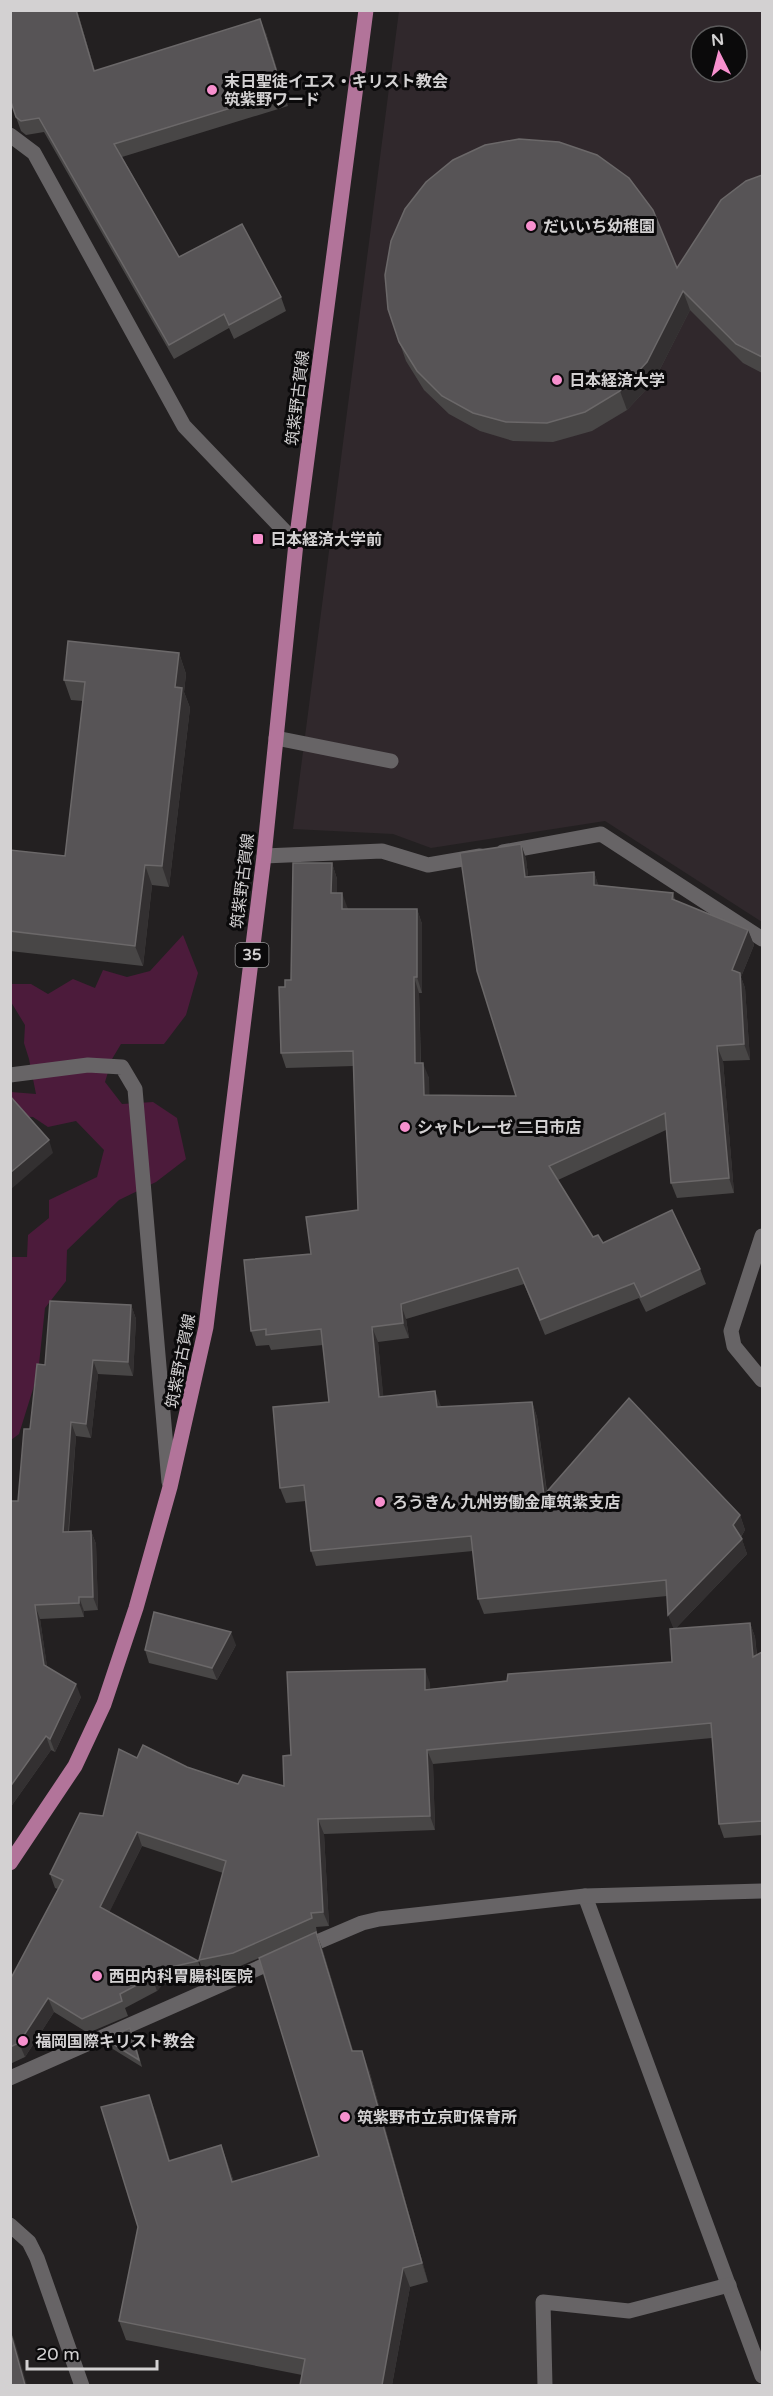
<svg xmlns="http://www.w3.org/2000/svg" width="773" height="2396" font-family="'Varela Round','Noto Sans JP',sans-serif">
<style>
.built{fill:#30282c;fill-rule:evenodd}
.green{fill:#4c1b3b}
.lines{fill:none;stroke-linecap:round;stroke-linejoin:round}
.minor{stroke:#676466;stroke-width:15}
.major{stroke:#b2749a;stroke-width:15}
.wall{fill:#484646}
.shaded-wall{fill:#333031}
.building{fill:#575456;stroke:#6b6869;stroke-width:1.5}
.poi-dot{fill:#f790ce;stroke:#0b0a0b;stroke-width:2}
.labels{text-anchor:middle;stroke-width:6;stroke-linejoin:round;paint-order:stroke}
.shield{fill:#0b0a0b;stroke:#979596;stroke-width:1.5}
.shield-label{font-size:15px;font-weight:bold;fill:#d3d1d2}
.poi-label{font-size:16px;font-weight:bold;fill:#d3d1d2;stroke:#0b0a0b;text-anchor:start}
.street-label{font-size:16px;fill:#d3d1d2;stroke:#0b0a0b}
</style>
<rect width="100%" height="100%" fill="#232021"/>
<path class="built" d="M399 11H762V922L605 821 431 848 393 834 293 829ZM701 36H737V72H701Z"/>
<path class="green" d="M183 935 198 973 186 1015 164 1044H121L112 1059 105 1082 122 1104 153 1102 177 1118 186 1159 156 1182 119 1200 67 1250 66 1281 45 1308 38 1373 19 1434 11 1440V1257H27L28 1235 49 1218V1200L97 1177 104 1150 76 1121 48 1127 33 1117 11 1116V1092L36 1094 29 1059 24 1043 25 1025 11 1002V984H31L48 994 73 979 95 988 103 970 127 977 150 971Z"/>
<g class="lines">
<g class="minor">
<path d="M10 135 34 153 184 426 296 543"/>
<path d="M276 738 391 761"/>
<path d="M503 852 601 834 762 939"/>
<path d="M264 856 382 851 428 865 480 856"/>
<path d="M10 1075 88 1065 122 1067 135 1089 169 1482"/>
<path d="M762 1236 731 1331 734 1346 762 1380"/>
<path d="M585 1896 762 2376"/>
<path d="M301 1949 362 1923 379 1919 585 1896 762 1891"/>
<path d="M10 2078 279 1959"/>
<path d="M10 2225 29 2242 37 2258 82 2386"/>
<path d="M545 2386 543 2302 629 2311 729 2285"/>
</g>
<path class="major" d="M10 1863 75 1766 104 1704 136 1608 170 1487 206 1327 264 856 296 543 366 10"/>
</g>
<g class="wall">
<path d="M10 10H77L95 71 266 33 288 106 122 157 179 257 281 297 286 311 234 339 229 328 174 359 44 132 26 135 21 131 16 117Z"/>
<path d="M762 175V373L743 363 690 310 654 381 627 410 592 431 553 442 513 441 480 431 449 414 424 390 406 361 388 309 677 268Z"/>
<path d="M179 653 186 674 184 692 190 708 169 887 152 885 143 966 10 951V850L65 856 83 701 71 700 64 680Z"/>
<path d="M521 844 526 859 528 876 594 872 598 885 673 893 675 900 748 930 754 945 741 977 745 988 750 1060 723 1061 734 1193 677 1198 671 1183 666 1130 558 1180 593 1237 603 1243 700 1269 706 1284 646 1312 639 1298 545 1335 524 1284 406 1319 409 1338 378 1342 383 1396 441 1407 532 1402 537 1417 547 1492 740 1515 745 1530 741 1537 747 1554 675 1629 750 1623 755 1637 757 1655 762 1652V1835L724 1838 719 1824 712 1738 433 1764 435 1830 324 1834 329 1926 316 1927 317 1932H316L323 1951 353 2051 369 2070 428 2282 410 2287 392 2385H300L302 2375 126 2340 119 2321 138 2227 156 2114 170 2161 221 2145 234 2182 319 2156 259 1958 238 1967 204 1975 199 1960 223 1873 142 1846 109 1912 198 1961 203 1975 163 1984 157 1991 125 2008 128 2016 88 2033 54 2012 25 2057 10 2064V1980L58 1889 55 1888 50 1874 103 1816 137 1758 187 1767 238 1784 284 1786 291 1755 430 1683V1689L672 1662 674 1629 667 1596 484 1614 478 1599 473 1551 316 1566 311 1551 306 1501 286 1503 280 1488 329 1402 323 1345 271 1350 269 1345 256 1346 251 1331 311 1254 358 1210 354 1066 286 1068 281 1053 285 987 291 980 332 863 337 879V893L348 909H417L422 924V993H419L421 1063 429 1078V1095L516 1096Z"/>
<path d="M131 1305 136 1319 133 1376 98 1374 91 1438 76 1436 69 1532 91 1531 96 1544 98 1610 84 1611V1617L40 1619 47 1667 81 1697 55 1752 51 1750 10 1808V1501H18L30 1429 45 1365Z"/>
<path d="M236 1645 217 1680 149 1663 145 1650Z"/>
<path d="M130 2028 133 2035 142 2067 108 2046 105 2039Z"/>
</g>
<g class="shaded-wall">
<path d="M76 10H77L99 85 94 71Z"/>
<path d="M260 19 266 33 288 106 283 92Z"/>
<path d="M683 291 690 310 654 381 627 410 620 391Z"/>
<path d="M179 653 186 674 184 692 190 708 169 887 162 866 175 687Z"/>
<path d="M521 844 526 859 530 892 525 877Z"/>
<path d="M332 863 337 879V908L331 893Z"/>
<path d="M145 865 152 885 143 966 135 946Z"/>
<path d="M594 872 599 887 594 885Z"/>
<path d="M342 893 348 909V924L342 909Z"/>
<path d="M417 909 422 924V993L417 977Z"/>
<path d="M748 930 754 945 741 977 745 988 750 1060 744 1044 732 970Z"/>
<path d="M414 977 419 993 421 1078 415 1063Z"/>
<path d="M717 1046 723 1061 734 1193 729 1178Z"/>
<path d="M423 1063 429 1078 430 1111 424 1095Z"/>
<path d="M49 1140 53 1153 10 1190V1173Z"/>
<path d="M401 1304 406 1319 409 1338 403 1323Z"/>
<path d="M131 1305 136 1319 133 1376 128 1362Z"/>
<path d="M372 1327 378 1342 385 1412 379 1397Z"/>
<path d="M93 1360 98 1374 91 1438 86 1424Z"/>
<path d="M435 1391 441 1406 442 1422 437 1407Z"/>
<path d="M532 1402 537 1417 549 1511 544 1495Z"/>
<path d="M71 1422 76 1436 67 1545 63 1532Z"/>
<path d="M740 1515 745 1530 738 1541 733 1525Z"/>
<path d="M91 1531 96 1544 98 1610 93 1597Z"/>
<path d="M742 1539 747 1554 674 1630 668 1615Z"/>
<path d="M79 1597 84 1611V1617L79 1603Z"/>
<path d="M35 1605 40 1619 49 1679 44 1665Z"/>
<path d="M750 1623 755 1637 758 1671 753 1657Z"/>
<path d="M231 1632 236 1645 217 1680 212 1668Z"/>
<path d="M425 1669 430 1683 431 1704 425 1690Z"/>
<path d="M76 1684 81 1697 55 1752 50 1739Z"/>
<path d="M46 1736 51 1750 10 1808V1787Z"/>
<path d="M427 1750 433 1764 435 1830 430 1816Z"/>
<path d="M318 1819 324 1834 329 1926 323 1912Z"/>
<path d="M137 1832 142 1846 105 1921 100 1907Z"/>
<path d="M316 1932 323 1951 359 2070 352 2051Z"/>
<path d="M158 1970 163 1984 157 1991 152 1977Z"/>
<path d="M48 1998 54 2012 25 2057 19 2043Z"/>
<path d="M362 2051 369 2070 428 2282 422 2263Z"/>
<path d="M149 2095 156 2114 176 2180 169 2161Z"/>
<path d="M221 2145 228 2164 239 2200 232 2182Z"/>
<path d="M403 2268 410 2287 392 2385H382Z"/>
<path d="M10 2329 15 2342 27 2385H25Z"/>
</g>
<g class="building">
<path d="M10 10H76L94 71 260 19 283 92 114 144 179 257 242 224 281 297 229 325 224 314 169 345 39 118 21 121 16 117 10 99Z"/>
<path d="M519 139 559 142 597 155 629 178 653 210 677 268 721 200 746 181 762 175V357L736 344 683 291 647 362 620 391 585 412 547 423 506 422 473 413 442 396 417 371 399 342 388 309 385 275 391 241 405 209 426 182 453 160 485 145Z"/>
<path d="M68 641 179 653 175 687 182 688 162 866 145 865 135 946 10 931V850L65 856 85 682 64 680Z"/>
<path d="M521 844 525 877 594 872V885L673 893 672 899 748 930 732 970 740 973 744 1044 717 1046 729 1178 671 1183 665 1113 549 1166 593 1237 598 1235 603 1243 672 1210 700 1269 641 1297 634 1283 540 1320 518 1268 401 1304 403 1323 372 1327 379 1397 435 1391 437 1407 532 1402 544 1495 629 1398 740 1515 733 1525 742 1539 668 1615 666 1580 478 1599 471 1536 311 1551 304 1485 280 1488 273 1407 329 1402 321 1329 266 1335V1329L251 1331 244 1260 311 1254 306 1217 358 1210 353 1051 281 1053 279 987H285V980H291L293 863H332L331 893H342V909H417V977H414L415 1063H423L424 1095 516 1096 477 971 460 853Z"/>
<path d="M10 1096 49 1140 10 1173Z"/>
<path d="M50 1301 131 1305 128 1362 93 1360 86 1424 71 1422 63 1532 91 1531 93 1597H79V1603L35 1605 44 1665 76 1684 50 1739 46 1736 10 1787V1501H18L24 1429H30L37 1364 45 1365Z"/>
<path d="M154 1612 231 1632 212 1668 145 1650Z"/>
<path d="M750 1623 753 1657 762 1652V1821L719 1824 711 1723 427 1750 430 1816 318 1819 323 1912 311 1913 312 1918 233 1953 199 1960 226 1861 137 1832 100 1907 198 1961 158 1970 152 1977 120 1994 122 2001 82 2019 48 1998 19 2043 10 2047V1980L63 1880 50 1874 80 1813 103 1816 119 1749 137 1758 143 1745 187 1767 238 1784 243 1775 284 1786 283 1756 291 1755 287 1672 425 1669V1690L507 1681 508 1674 672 1662 670 1629Z"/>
<path d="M316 1932 352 2051H362L422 2263 403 2268 382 2385H300L305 2359 119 2321 138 2227 101 2107 149 2095 169 2161 221 2145 232 2182 319 2156 259 1958Z"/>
<path d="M130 2028 139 2060 105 2039Z"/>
<path d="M10 2331 25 2385H10Z"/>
</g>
<g class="poi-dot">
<circle cx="212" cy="90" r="6"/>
<circle cx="531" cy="226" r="6"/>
<circle cx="557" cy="380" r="6"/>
<rect x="252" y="533" width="12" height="12" rx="3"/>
<circle cx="405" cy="1127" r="6"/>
<circle cx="380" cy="1502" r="6"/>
<circle cx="97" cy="1976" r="6"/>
<circle cx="23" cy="2041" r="6"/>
<circle cx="345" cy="2117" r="6"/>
</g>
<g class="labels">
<rect class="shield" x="235.5" y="943" width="33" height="24" rx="4.5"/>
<g class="shield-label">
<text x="252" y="960">35</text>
</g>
<g class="poi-label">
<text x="224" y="87">末日聖徒イエス・キリスト教会<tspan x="224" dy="18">筑紫野ワード</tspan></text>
<text x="543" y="232">だいいち幼稚園</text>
<text x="569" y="386">日本経済大学</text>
<text x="270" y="545">日本経済大学前</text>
<text x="417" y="1133">シャトレーゼ 二日市店</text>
<text x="392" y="1508">ろうきん 九州労働金庫筑紫支店</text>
<text x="109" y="1982">西田内科胃腸科医院</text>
<text x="35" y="2047">福岡国際キリスト教会</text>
<text x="357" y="2123">筑紫野市立京町保育所</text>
</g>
<g class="street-label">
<text transform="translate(297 398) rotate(-83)" y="6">筑紫野古賀線</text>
<text transform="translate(242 881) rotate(-83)" y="6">筑紫野古賀線</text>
<text transform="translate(180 1361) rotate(-79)" y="6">筑紫野古賀線</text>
</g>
</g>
<rect width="773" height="2396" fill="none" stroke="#d3d1d2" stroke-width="24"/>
<g transform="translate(719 54) rotate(354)"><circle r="28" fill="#0b0a0b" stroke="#5b5a5b" stroke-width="1.5"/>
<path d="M0-4.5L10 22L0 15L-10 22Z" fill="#f790ce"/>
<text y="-9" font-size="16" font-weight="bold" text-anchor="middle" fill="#d3d1d2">N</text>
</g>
<path d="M27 2360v9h130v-9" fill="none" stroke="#d3d1d2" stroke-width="3"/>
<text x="36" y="2360" font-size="18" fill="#d3d1d2" stroke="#0b0a0b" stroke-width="4.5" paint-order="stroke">20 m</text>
</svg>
